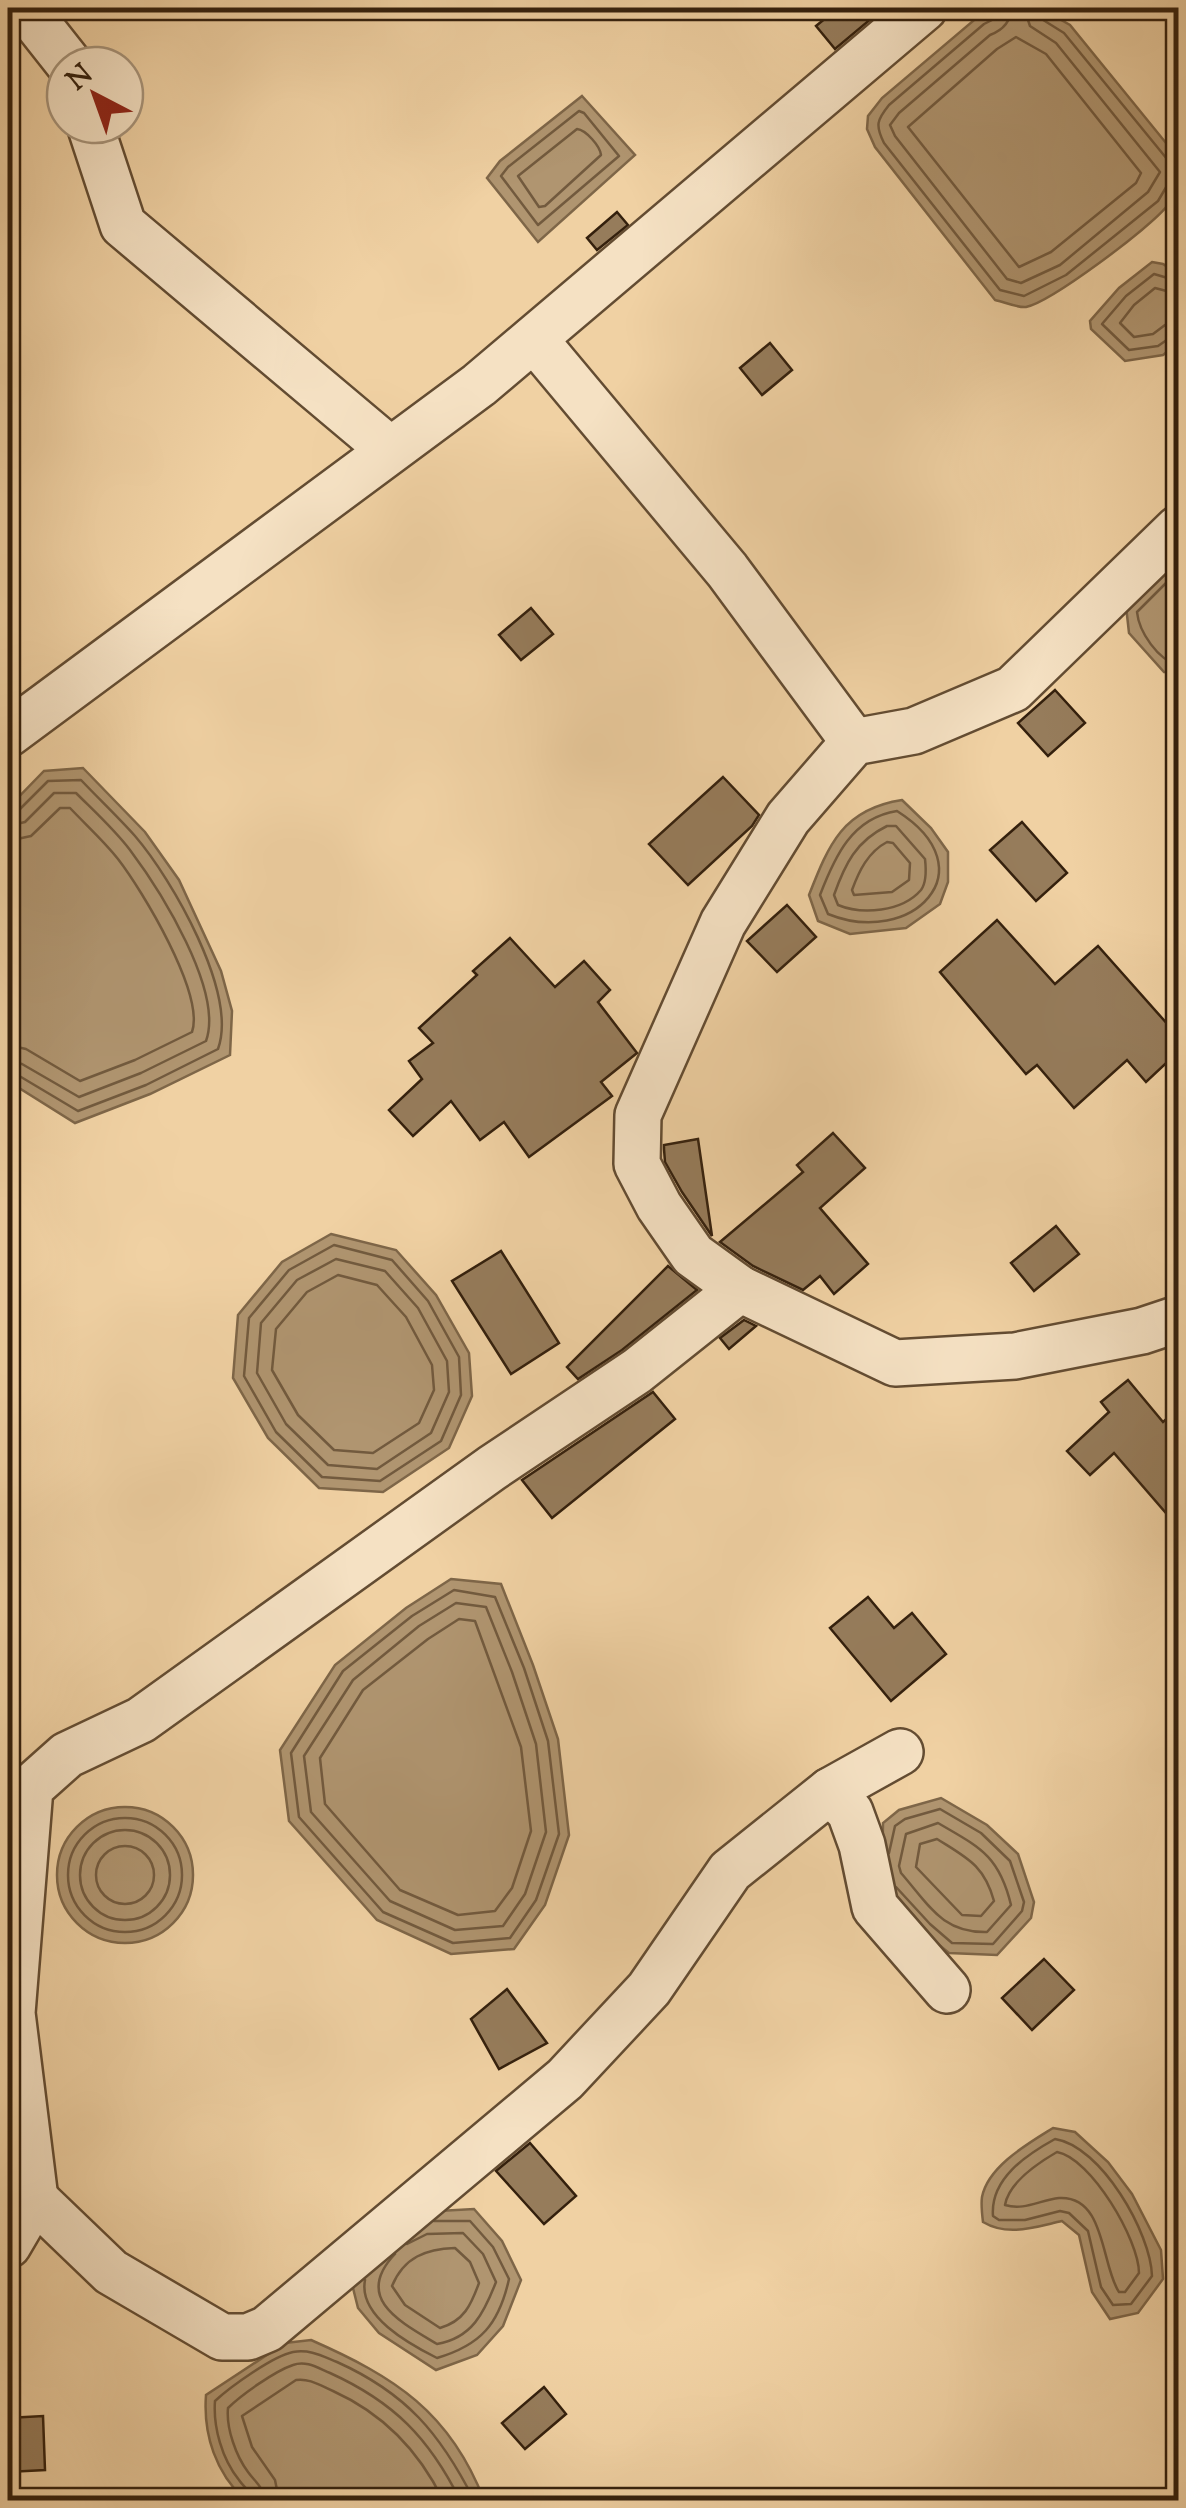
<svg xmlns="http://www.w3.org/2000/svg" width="1186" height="2508" font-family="'Sorts Mill Goudy',serif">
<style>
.water{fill:#b09570;stroke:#7e6648;stroke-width:2.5}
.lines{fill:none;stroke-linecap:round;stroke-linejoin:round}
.shore{stroke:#725a3e;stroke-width:2.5}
.building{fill:#967c5b;stroke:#34200d;stroke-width:2.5}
.minor-casing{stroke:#634c32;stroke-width:50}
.minor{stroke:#f5e1c3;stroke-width:45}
</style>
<rect width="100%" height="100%" fill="#f0d1a3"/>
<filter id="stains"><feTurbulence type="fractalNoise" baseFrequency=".002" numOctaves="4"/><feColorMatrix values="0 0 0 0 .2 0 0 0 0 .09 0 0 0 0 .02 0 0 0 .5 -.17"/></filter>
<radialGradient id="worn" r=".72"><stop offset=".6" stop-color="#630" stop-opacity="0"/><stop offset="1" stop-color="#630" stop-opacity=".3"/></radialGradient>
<g class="water">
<path d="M1002 8H1040L1070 25 1175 154C1181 172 1179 191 1167 206 1151 227 1051 302 1026 307 1018 308 1004 302 995 300L875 147 867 129 868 116 882 98 980 15Z"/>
<path d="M582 96 635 155 538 242 487 178 500 161Z"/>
<path d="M1152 262 1163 264 1178 274V343L1163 355 1125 361 1091 329 1090 321 1119 288Z"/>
<path d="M1178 558V673L1164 672 1129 633 1126 606Z"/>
<path d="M83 768 145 832 179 880 221 971 232 1011 230 1055 150 1094 75 1123 8 1081V808L44 771Z"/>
<path d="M902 800 931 828 948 852V882L940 904 906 928 850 934 818 921 809 895C829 844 843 809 902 800Z"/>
<path d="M331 1234 396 1250 436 1295 469 1353 472 1396 449 1448 383 1492 319 1488 268 1438 233 1378 238 1315 282 1262Z"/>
<path d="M451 1579 501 1584 533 1665 558 1739 569 1835 545 1905 514 1949 451 1954 377 1920 289 1821 280 1750 335 1665 406 1608Z"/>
<path d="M941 1798 987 1825 1018 1854 1034 1902 1031 1918 997 1955 949 1953 923 1932 882 1886 883 1823 899 1810Z"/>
<circle cx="125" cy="1875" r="68"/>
<path d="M1053 2128 1075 2132 1108 2162 1132 2194 1161 2250 1163 2279 1138 2313 1110 2319 1092 2292 1079 2235 1062 2221C1035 2227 1008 2237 983 2222 982 2214 981 2204 982 2197 988 2166 1029 2143 1053 2128Z"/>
<path d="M474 2209 502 2241 521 2280 503 2326 477 2355 436 2370 379 2333 358 2308 352 2284 421 2212Z"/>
<path d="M311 2340C395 2377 450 2412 484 2500H245C216 2473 203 2435 206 2395L285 2343Z"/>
</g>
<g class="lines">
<g class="shore">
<path d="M998 8 994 19 984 24 889 105C877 120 875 125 884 143L1000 290 1024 296 1066 275 1158 201 1168 184 1178 181"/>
<path d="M1011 8C1011 22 1003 30 990 35L899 113 890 125 895 136 1007 279 1021 283 1060 265 1148 192 1160 172 1056 43 1030 26 1024 8"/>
<path d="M1037 8 1040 18 1064 33 1167 159 1178 163"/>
<path d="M1016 37 1046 54 1141 173 1136 183 1051 252 1019 267 908 127 997 49Z"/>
<path d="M579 111 584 113 619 156 538 225 501 176 508 167Z"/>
<path d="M577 129C586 130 600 146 601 155L545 206 539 207 518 176Z"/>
<path d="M1178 281 1154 274 1126 296 1102 324 1129 350 1158 346 1171 337 1178 336"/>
<path d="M1178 294 1155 288 1134 305 1120 323 1134 337 1153 334 1165 325 1178 323"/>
<path d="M1178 571 1137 612C1139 632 1158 660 1178 665"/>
<path d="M897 811C990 870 911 948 828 914L820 895C835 856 852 818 897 811Z"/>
<path d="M8 814 17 812 48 781 81 780C99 799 118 817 135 836 172 879 238 993 218 1049L146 1085 78 1111 16 1074 8 1073"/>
<path d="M8 826 25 822 54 793H76C94 811 114 829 130 850 160 890 224 991 206 1041L141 1073 79 1097 22 1064 8 1061"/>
<path d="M887 826H896L925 859C926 868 927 882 921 890 902 912 862 915 838 905L834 895C845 864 856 841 887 826Z"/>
<path d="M8 841 31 836 60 808H70C86 825 104 841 118 859 142 890 205 994 192 1032L135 1060 80 1081 26 1049 8 1045"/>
<path d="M887 842 893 843 910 863 909 880 892 892 854 895 852 890C859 871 868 852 887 842Z"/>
<path d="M334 1245 392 1260 428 1301 459 1357 461 1395 441 1441 380 1481 322 1477 276 1432 244 1376 249 1318 289 1270Z"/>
<path d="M336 1259 385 1271 418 1308 447 1361 449 1392 431 1433 377 1469 328 1465 286 1424 257 1373 261 1323 297 1280Z"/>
<path d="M338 1275 377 1285 406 1317 432 1365 434 1390 419 1423 373 1453 334 1450 298 1415 272 1370 276 1329 307 1292Z"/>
<path d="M454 1590 495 1597 524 1668 548 1741 559 1834 536 1900 510 1938 453 1943 383 1912 299 1817 291 1753 343 1671 412 1616Z"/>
<path d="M456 1603 486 1607 512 1672 536 1744 546 1832 525 1894 503 1926 455 1930 390 1901 311 1812 304 1756 353 1680 419 1626Z"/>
<path d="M459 1619 475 1621 521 1747 531 1831 512 1888 495 1911 458 1915 400 1890 325 1804 320 1758 363 1690 428 1639Z"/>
<circle cx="125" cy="1875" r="57"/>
<path d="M938 1823C979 1847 999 1855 1011 1905L987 1932C942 1933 929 1905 901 1873L899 1866 906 1834Z"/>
<circle cx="125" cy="1875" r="45"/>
<path d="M937 1839C967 1858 984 1865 994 1901L981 1916 962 1915 916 1867 920 1844Z"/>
<circle cx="125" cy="1875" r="29"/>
<path d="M889 1853 895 1826 905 1819 940 1809 981 1833 1010 1861 1024 1902 1022 1911 993 1944 952 1943 930 1924 896 1887"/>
<path d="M1055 2139C1101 2146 1151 2233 1152 2276L1131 2304 1113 2305 1101 2287 1088 2231 1069 2213 1060 2211 1025 2220H999L993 2216C990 2179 1026 2155 1055 2139Z"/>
<path d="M1057 2152C1091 2158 1139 2240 1139 2273L1125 2292H1119C1101 2266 1106 2195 1059 2198 1040 2200 1024 2211 1005 2205 1009 2182 1038 2163 1057 2152Z"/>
<path d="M455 2248 470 2262 479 2283C471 2305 464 2321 440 2328L405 2305 392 2286C404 2257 426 2249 455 2248Z"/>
<path d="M395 2254C353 2298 400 2322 437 2344 472 2338 484 2313 496 2282L483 2254 463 2233 427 2234 407 2244"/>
<path d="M365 2280C358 2316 409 2344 437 2358 481 2345 499 2324 509 2279L493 2247 470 2221H434"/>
<path d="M251 2500C250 2489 245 2489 239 2480 222 2459 213 2427 215 2401 230 2387 273 2356 293 2352 310 2349 322 2356 337 2362 406 2393 440 2433 474 2500"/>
<path d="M264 2500C263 2486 256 2483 248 2472 236 2456 226 2428 228 2408 241 2395 275 2371 293 2365 306 2360 318 2368 330 2373 394 2402 429 2438 460 2500"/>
<path d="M279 2500 275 2480 252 2447 242 2416 296 2380C310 2378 321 2386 333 2391 384 2414 419 2451 443 2500"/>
</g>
</g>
<g class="building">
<path d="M838 8H884L835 49 816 26Z"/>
<path d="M617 212 628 225 597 250 587 238Z"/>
<path d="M770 343 792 370 762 395 740 368Z"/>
<path d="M531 608 553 634 521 660 499 635Z"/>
<path d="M1055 690 1085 723 1048 756 1018 723Z"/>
<path d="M723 777 759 815 752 826 688 885 649 844Z"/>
<path d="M1022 822 1067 873 1036 901 990 850Z"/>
<path d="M787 905 816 937 777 972 747 941Z"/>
<path d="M997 920 1055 984 1098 946 1178 1036V1052L1146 1082 1127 1060 1074 1108 1037 1065 1026 1074 940 972Z"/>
<path d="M510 938 555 987 584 961 610 990 598 1002 637 1053 601 1082 612 1096 529 1157 504 1122 480 1140 451 1101 413 1136 389 1110 422 1079 409 1061 433 1043 419 1028 477 975 473 971Z"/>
<path d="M833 1133 865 1168 820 1208 868 1264 834 1294 820 1276 803 1290 753 1266 720 1242 803 1172 797 1165Z"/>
<path d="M698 1139 712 1236 682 1192 665 1162 664 1149V1145Z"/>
<path d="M1056 1226 1079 1254 1034 1291 1011 1263Z"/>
<path d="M501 1251 559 1343 511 1374 452 1281Z"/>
<path d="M668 1266 697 1290 622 1350 578 1379 567 1367Z"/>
<path d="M744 1320 756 1326 729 1349 720 1338Z"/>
<path d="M1128 1380 1163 1422 1178 1409V1527L1114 1453 1090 1475 1067 1451 1109 1412 1101 1402Z"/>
<path d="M653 1392 675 1419 552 1518 522 1480Z"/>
<path d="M868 1597 894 1628 912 1613 946 1654 891 1701 830 1628Z"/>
<path d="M1044 1959 1074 1990 1032 2030 1002 1998Z"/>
<path d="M507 1989 547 2043 499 2069 471 2019Z"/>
<path d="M530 2143 576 2196 544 2224 496 2171Z"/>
<path d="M544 2387 566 2414 525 2449 502 2423Z"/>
<path d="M43 2416 45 2470 8 2472V2418Z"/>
</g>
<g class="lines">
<g class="minor-casing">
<g id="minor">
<path d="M25 8 70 65"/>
<path d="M90 125 123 225 389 449"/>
<path d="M534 339 727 570 854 742"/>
<path d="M1178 529 1013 689 914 731 854 742 788 818 723 923 638 1115 637 1164 659 1206 693 1255 740 1289 895 1363 1015 1356 1142 1331 1178 1319"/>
<path d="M8 734 479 385 924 8"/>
<path d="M830 1791 850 1812 862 1845 875 1907 947 1990"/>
<path d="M35 2199 111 2272 222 2337H248L267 2329 565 2079 649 1989 730 1871 830 1791 900 1752"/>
<path d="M8 2245 35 2199 12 2013 30 1788 67 1755 141 1720 492 1468 637 1371 740 1289"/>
</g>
</g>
<use href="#minor" class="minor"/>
</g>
<rect width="1186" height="2508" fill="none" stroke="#f0d1a3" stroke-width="40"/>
<rect x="10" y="10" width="1166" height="2488" fill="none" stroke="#34200d" stroke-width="5"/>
<rect x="20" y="20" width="1146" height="2468" fill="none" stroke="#34200d" stroke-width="2.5"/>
<g transform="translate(95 95) rotate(319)"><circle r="48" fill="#f5e1c3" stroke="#a8947a" stroke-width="2.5"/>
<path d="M0-8L18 38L0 25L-18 38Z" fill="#8f2418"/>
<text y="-15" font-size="28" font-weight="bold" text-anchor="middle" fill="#34200d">N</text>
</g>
<rect width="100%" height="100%" filter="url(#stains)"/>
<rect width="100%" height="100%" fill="url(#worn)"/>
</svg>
